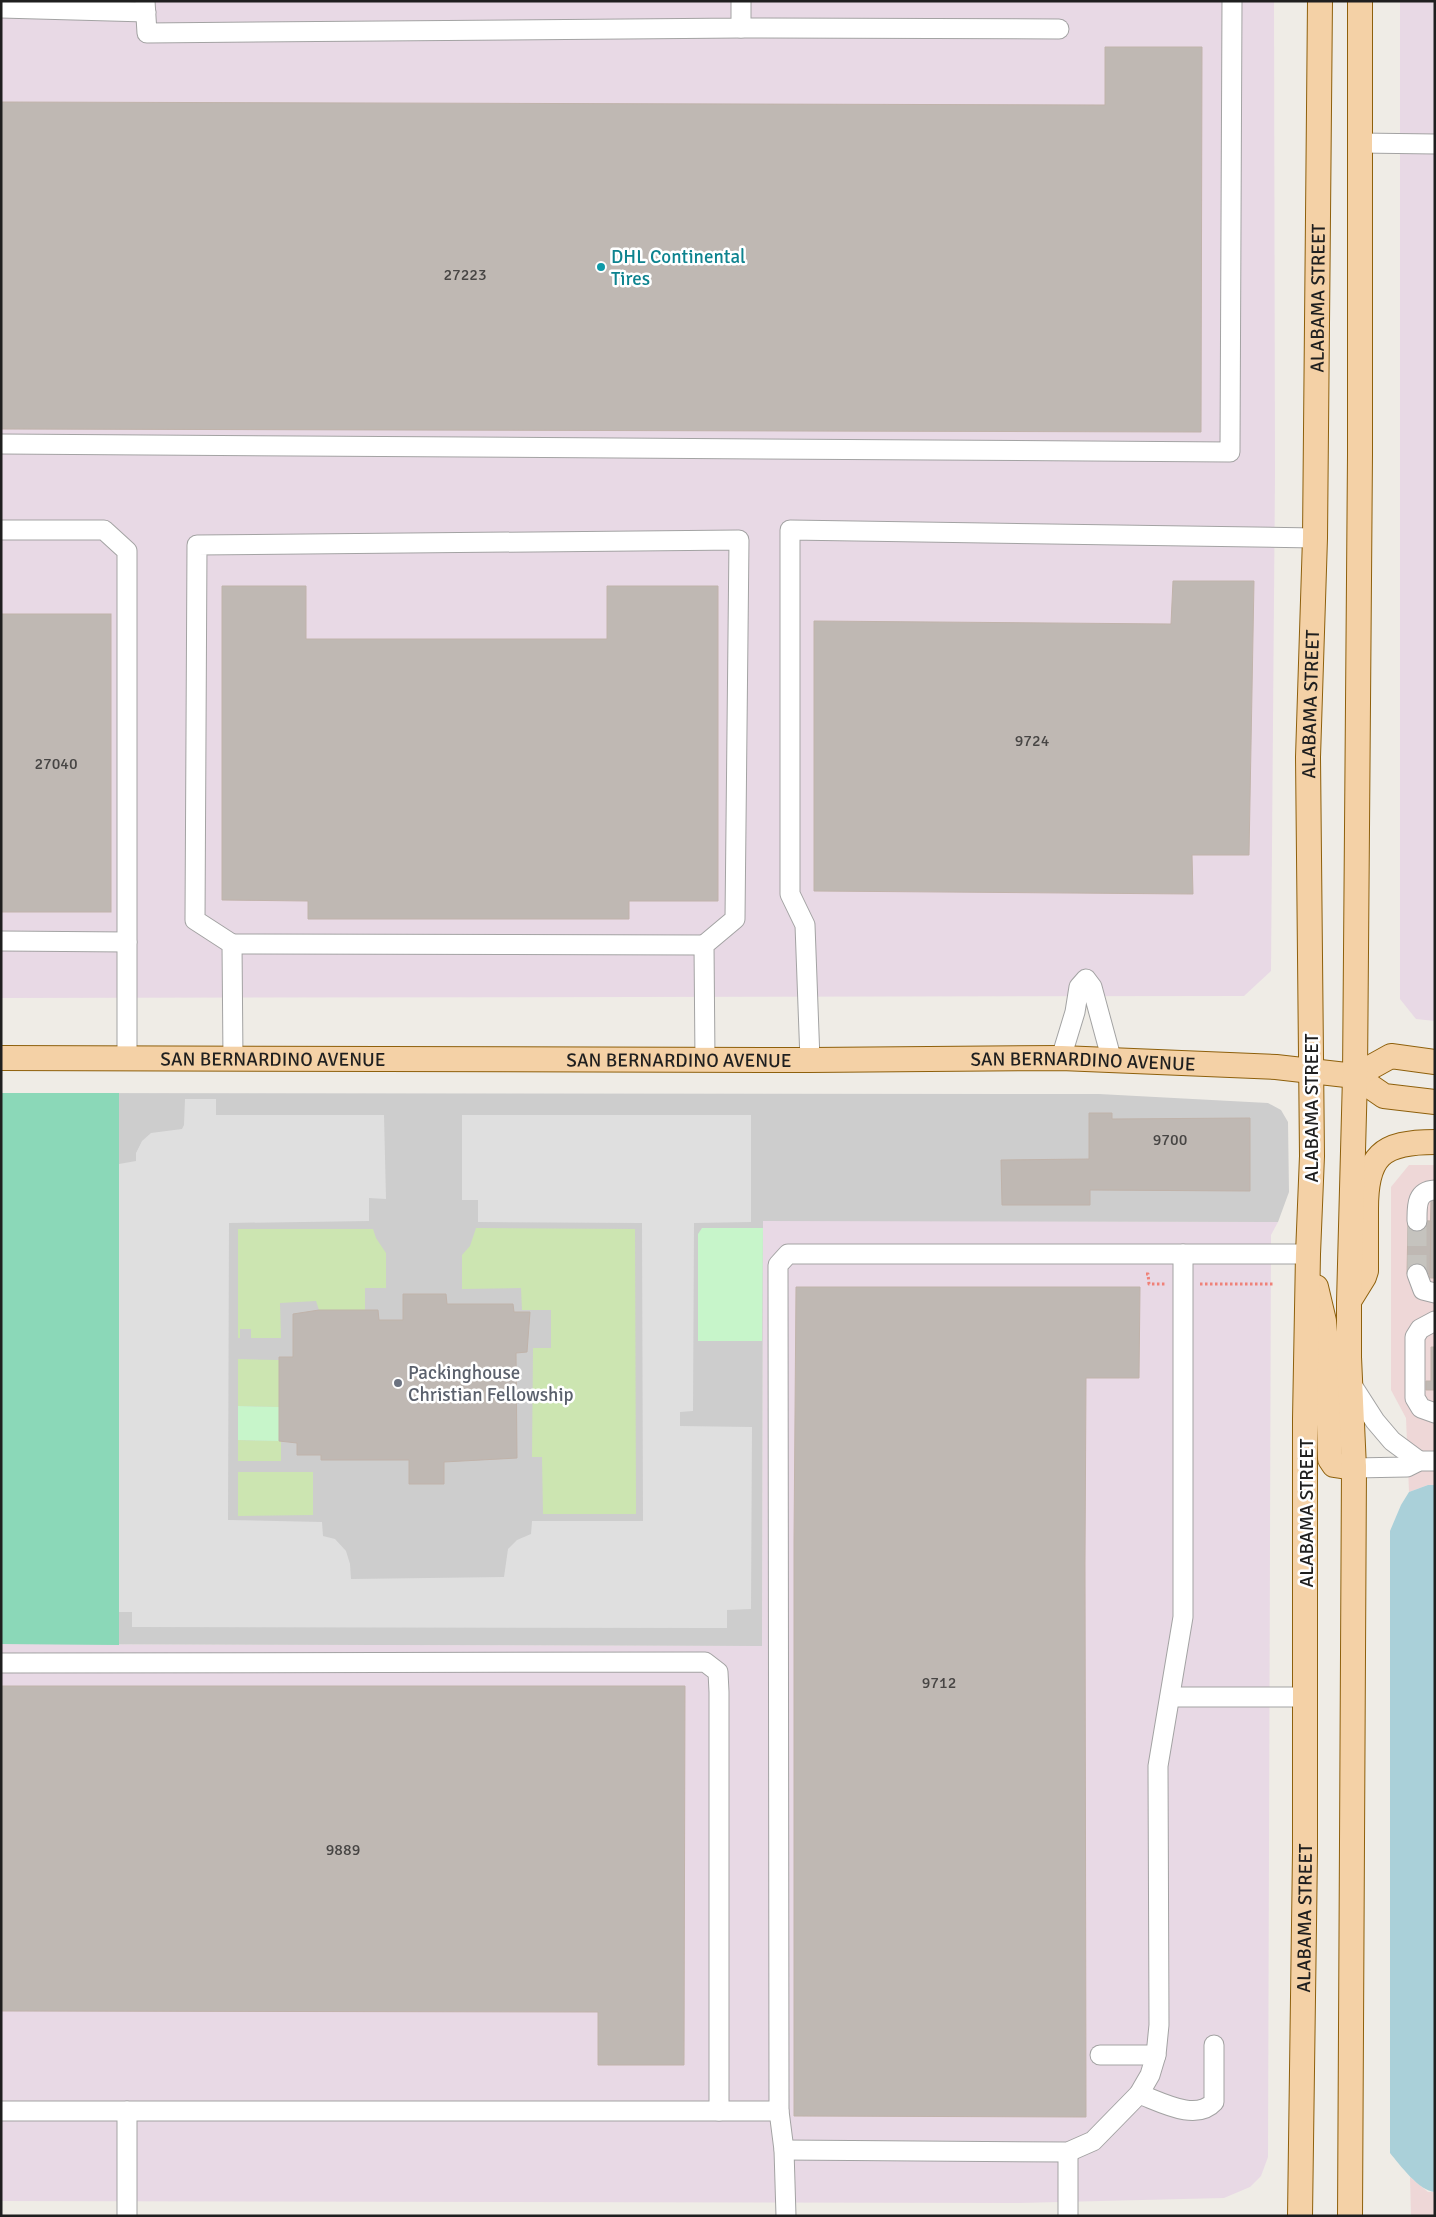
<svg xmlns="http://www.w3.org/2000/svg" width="1436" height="2217" font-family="Signika,sans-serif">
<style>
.commercial{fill:#eed7d7}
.industrial{fill:#e8d9e5}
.religious{fill:#cdcdcd}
.grass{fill:#cce5b1}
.park{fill:#c7f5ca}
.pitch{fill:#8bd8b8}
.parking{fill:#dfdfdf}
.water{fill:#aad0d9}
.building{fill:#bfb8b3;stroke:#c0b3aa}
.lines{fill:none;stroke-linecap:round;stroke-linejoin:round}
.minor-tunnel{stroke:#c5c3be;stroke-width:19;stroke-dasharray:19 9;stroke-linecap:butt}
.minor-casing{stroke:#a3a3a3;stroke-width:21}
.major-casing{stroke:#8e600c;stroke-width:26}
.path{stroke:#ef8178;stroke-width:3;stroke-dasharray:2.5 2.5;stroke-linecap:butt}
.minor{stroke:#fff;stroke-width:19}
.major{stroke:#f4d1a6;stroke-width:24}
.culture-dot{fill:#0f9aa8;stroke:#fff;stroke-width:2}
.worship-dot{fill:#6b7280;stroke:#fff;stroke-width:2}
.labels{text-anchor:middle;stroke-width:5;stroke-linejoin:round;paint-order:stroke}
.number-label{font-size:16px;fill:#474544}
.culture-label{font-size:19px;fill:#0d838f;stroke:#fff;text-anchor:start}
.street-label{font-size:19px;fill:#1f1f1f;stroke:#fff}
.worship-label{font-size:19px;fill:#5b616d;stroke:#fff;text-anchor:start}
</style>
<rect width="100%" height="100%" fill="#efece6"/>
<g class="commercial">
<path d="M1409 1165H1435V1485H1428L1409 1492 1406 1418 1391 1390V1187Z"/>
<path d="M1410 2177 1428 2192H1435V2216H1411Z"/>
</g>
<g class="industrial">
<path d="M1 1H1274L1275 475 1271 971 1244 996 1 998Z"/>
<path d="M1400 1H1435V1021L1416 1019 1400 999Z"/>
<path d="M763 1220 1278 1222 1271 1235 1268 2157 1261 2176 1250 2187 1224 2198 1019 2203 1 2201V1644L762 1646Z"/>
</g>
<path class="religious" d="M1 1093 1099 1094 1268 1103 1281 1110 1288 1122 1289 1192 1278 1222 763 1221 762 1646 1 1644Z"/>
<g class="grass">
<path d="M476 1228 635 1229 636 1514H543L542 1457H532L533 1348H551V1310H522L521 1288 462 1289V1255L470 1246Z"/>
<path d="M238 1229H373L376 1238 386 1253V1288H365V1310H319L316 1301 280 1303 281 1338H251V1329H240V1338H238Z"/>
<path d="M238 1359 279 1360V1407L238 1406Z"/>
<path d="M238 1440 281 1441V1461H238Z"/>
<path d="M238 1472H313V1515L238 1516Z"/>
</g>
<g class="park">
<path d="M702 1228H763L762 1341H698V1234Z"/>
<path d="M238 1406 279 1407V1441L238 1440Z"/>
</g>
<path class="pitch" d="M1 1093H119V1645L1 1644Z"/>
<path class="parking" d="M185 1099H216V1115H384L386 1199 369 1198V1221L229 1223 228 1520 322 1522 323 1536 335 1539 346 1551 350 1564 351 1579 504 1577 508 1549 517 1540 531 1534 532 1521H643L642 1223 478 1222V1200H462V1115H751V1222L694 1223 693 1411 680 1412V1426L752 1427 751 1609 727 1610V1628L132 1627V1612H119V1164L136 1161V1153L142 1141 151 1133 182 1129 184 1125Z"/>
<path class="water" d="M1428 1485H1435V2192C1419 2191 1400 2165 1390 2153V1531L1401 1505 1409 1492Z"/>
<g class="building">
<path d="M1105 47H1202L1201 432 1 429V102L1105 105Z"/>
<path d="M1173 581H1254L1249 855H1192L1193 894 814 891V621L1171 624Z"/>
<path d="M222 586H306V639H607V586H718V901H629V919H308V901L222 900Z"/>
<rect x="1" y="614" width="110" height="298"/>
<path d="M1089 1113H1112V1119L1250 1118V1191L1090 1190V1205H1002L1001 1160 1089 1159Z"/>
<path d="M1431 1200 1435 1201V1278H1429Z"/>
<path d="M1408 1220 1431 1221 1430 1274H1407Z"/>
<path d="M796 1287H1140L1139 1378H1086L1085 1563 1086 2117 794 2116V1542Z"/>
<path d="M403 1294H446L447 1304H513L514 1312H530L527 1352 516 1353 517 1458 444 1462V1484H409V1460H321V1455H297V1443L279 1441V1357H293V1314L319 1310H378L379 1320H403Z"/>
<path d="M1431 1347H1435V1390H1426V1381H1431Z"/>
<path d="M1 1686H685L684 2065H598V2012L1 2011Z"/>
</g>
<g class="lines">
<path class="minor-tunnel" d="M1417 1274V1221"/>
<g class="minor-casing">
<g id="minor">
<path d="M145 1 147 33 741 28V1"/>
<path d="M1 8 146 12"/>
<path d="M741 28 1059 29"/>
<path d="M1360 143 1435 144"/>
<path d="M1 444 1230 452 1232 1"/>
<path d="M1 530H104L127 551V1059"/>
<path d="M1 941 127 942"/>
<path d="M232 944 704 945"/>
<path d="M1061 1058 1075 1012 1079 987 1086 979 1092 987 1112 1061"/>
<path d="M233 1059 232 944 195 920 197 545 739 540 735 919 704 945 705 1060"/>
<path d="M810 1060 805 925 790 894V530L1315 538"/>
<path d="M1417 1221C1417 1206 1416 1191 1435 1190"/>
<path d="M1417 1274 1423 1290 1435 1293"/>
<path d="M1435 1321 1420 1329 1415 1337V1398L1421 1408 1435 1413"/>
<path d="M1350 1382 1375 1421 1392 1441 1419 1461"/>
<path d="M1354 1468 1407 1467 1419 1461H1435"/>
<path d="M1 1663 705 1662 718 1672 719 1692V2111H779L784 2150 786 2216"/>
<path d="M1170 1697H1306"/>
<path d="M1100 2055H1156"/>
<path d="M1139 2094C1161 2102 1196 2122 1214 2102V2045"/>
<path d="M1 2111H719"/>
<path d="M127 2111V2216"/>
<path d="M779 2111 778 1265 788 1254H1308"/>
<path d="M784 2150 1068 2152 1093 2141 1139 2094 1150 2075 1156 2055 1159 2025 1158 1766 1183 1617V1254"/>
<path d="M1068 2216V2152"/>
</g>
</g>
<g class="major-casing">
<g id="major">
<path id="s1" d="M1 1058 810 1060 1061 1058 1276 1067 1355 1076 1384 1096 1435 1102"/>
<path d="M1355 1076 1391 1056 1435 1062"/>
<path d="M1316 1287 1324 1321 1327 1355 1330 1459 1334 1465 1354 1468"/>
<path d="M1351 1298 1364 1277 1366 1271C1366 1250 1366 1230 1366 1209 1366 1156 1381 1142 1435 1142"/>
<path id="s2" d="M1300 2216 1305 1852V1419L1308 1254 1312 1156 1308 757 1315 538 1320 1"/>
<path d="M1350 2216 1354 1468 1349 1357V1302L1355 1076 1360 455V1"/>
</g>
</g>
<g class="path">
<path d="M1146 1274H1148L1149 1284H1166"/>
<path d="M1200 1284H1274"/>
</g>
<use href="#minor" class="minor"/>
<use href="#major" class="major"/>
</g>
<circle class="culture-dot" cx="601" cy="267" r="5"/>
<circle class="worship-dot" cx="398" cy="1383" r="5"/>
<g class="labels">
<g class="number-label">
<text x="465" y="280">27223</text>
<text x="1032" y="746">9724</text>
<text x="56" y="769">27040</text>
<text x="1170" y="1145">9700</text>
<text x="939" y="1688">9712</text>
<text x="343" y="1855">9889</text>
</g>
<g class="culture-label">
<text x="611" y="263">DHL Continental<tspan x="611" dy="22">Tires</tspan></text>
</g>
<g class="street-label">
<text dy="7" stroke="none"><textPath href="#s2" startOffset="1918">ALABAMA STREET</textPath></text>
<text dy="7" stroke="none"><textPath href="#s2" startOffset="1512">ALABAMA STREET</textPath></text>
<text dy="7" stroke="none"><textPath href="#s1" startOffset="272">SAN BERNARDINO AVENUE</textPath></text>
<text dy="7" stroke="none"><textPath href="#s1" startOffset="678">SAN BERNARDINO AVENUE</textPath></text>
<text dy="7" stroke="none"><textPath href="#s1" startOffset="1082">SAN BERNARDINO AVENUE</textPath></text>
<text transform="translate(1311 1108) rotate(-90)" y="7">ALABAMA STREET</text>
<text transform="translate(1306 1513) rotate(-90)" y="7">ALABAMA STREET</text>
<text dy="7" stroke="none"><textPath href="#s2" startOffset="298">ALABAMA STREET</textPath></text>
</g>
<g class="worship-label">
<text x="408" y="1379">Packinghouse<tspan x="408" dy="22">Christian Fellowship</tspan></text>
</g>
</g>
<rect width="1436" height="2217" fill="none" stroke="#1f1f1f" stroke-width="5"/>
</svg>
